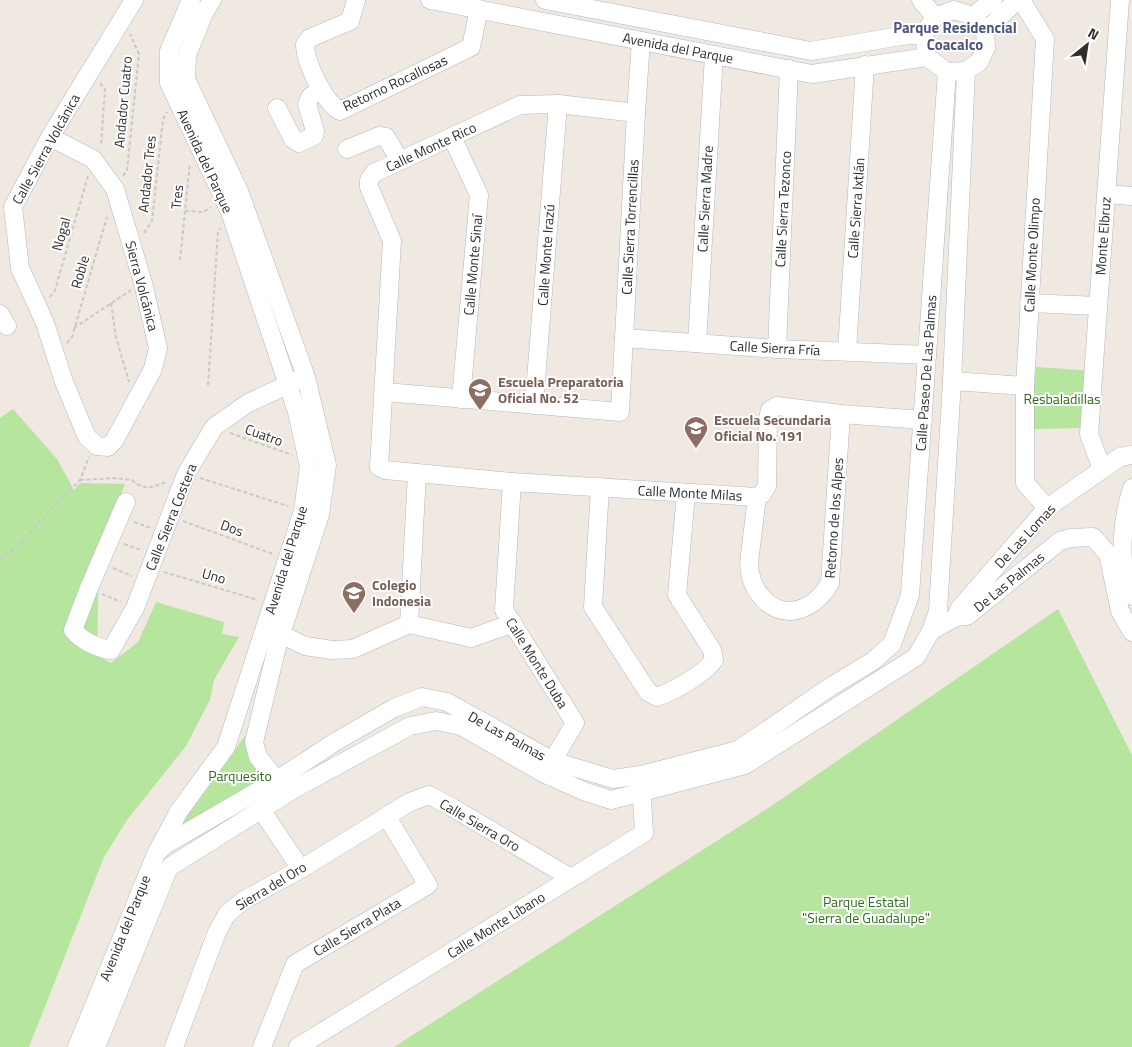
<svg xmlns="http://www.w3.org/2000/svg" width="1132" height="1047" font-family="'Titillium Web',sans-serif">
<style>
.green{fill:#b6e59e}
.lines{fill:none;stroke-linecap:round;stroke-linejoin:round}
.minor-casing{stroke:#b4b7c1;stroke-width:19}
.path{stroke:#c9c9c9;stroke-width:2;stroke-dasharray:4 2.5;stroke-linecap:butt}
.minor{stroke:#fff;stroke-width:18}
.labels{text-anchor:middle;stroke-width:4;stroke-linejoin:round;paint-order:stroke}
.street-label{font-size:14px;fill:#2e2e2e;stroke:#fff}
.education-label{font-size:14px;font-weight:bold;fill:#785e54;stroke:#fff;text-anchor:start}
.park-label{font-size:14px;fill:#2c6e1b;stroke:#fff}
.neighbourhood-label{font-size:15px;font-weight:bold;fill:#4d5680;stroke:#fff}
</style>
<rect width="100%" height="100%" fill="#efe9e1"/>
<g class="green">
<path d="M1036 367 1094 371 1089 428 1030 429Z"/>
<path d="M13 409 57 459 74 490 80 483 125 484 99 550 97 655 111 663 138 642 156 602 224 622 222 634 239 637 214 680 210 700 186 746 127 820 104 857 29 1047H0V418Z"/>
<path d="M1058 609 1132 755V1047H394L770 807Z"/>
<path d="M245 736 254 761 273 781 170 840Z"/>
</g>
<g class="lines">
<g class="minor-casing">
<g id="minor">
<path d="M212 0 204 13 187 55 186 79 239 191 306 377 327 465 320 515 278 643 254 742 258 757 277 780"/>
<path d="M356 0 350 21 310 38 305 44C305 62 324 102 340 111L471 47 479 9"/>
<path d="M430 0 812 74 927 57"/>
<path d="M545 0 811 51 901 36 924 34"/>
<path d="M921 0 935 17"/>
<path d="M1021 0 1045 39 1025 386V483L1047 508"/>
<path d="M954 10 973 16 985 32 986 48 979 62 966 71 947 72 927 57 924 34 935 17Z"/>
<path d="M973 16 993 0"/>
<path d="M985 32 1017 0"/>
<path d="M277 108 293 139 299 143 314 136 315 131 307 104 310 97 321 89"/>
<path d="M636 113 558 104 520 105 374 173 369 180V187L392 241 379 467 385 470 512 482 757 497 762 494 767 486 768 418 770 410 777 406 841 414 923 420"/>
<path d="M50 137 93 159 115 189 143 283 158 348 153 369 114 441 108 447 97 446 87 437 64 382 45 323 20 268 13 207 50 137 134 0"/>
<path d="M452 137 479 195 461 399"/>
<path d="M347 149 379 136 386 137 400 161"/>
<path d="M1106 194 1132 196"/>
<path d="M1029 303 1098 306"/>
<path d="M0 314 7 326"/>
<path d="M624 338 777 349 927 355"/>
<path d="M697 343 714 55"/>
<path d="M777 349 789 69"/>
<path d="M847 351 865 65"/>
<path d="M952 381 1025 386"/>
<path d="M385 392 620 412 636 113 641 41"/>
<path d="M534 405 558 104"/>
<path d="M1102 469 1089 434 1120 0"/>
<path d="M512 482 504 610 575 723 547 770"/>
<path d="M600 487 593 607 648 692 657 697C674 691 704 674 714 660L712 650 677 595 686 493"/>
<path d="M1132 488C1122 519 1117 566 1132 596"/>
<path d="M757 497C755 513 753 530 751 546 750 555 748 565 750 573 754 593 770 612 791 611 808 610 822 597 830 583L841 414"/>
<path d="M126 502 89 588 73 630C82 641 97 648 111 650L135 608 186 474 214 427 248 403 298 380"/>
<path d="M956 617 967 616 1060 541 1071 538 1093 537 1108 554 1120 611 1132 632"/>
<path d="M409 624 417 473"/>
<path d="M272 630 305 646 332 650 353 649 409 624 471 638 513 623"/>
<path d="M931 631 956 617 960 608 1047 508 1120 457 1132 455"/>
<path d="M262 811 301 869"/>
<path d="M156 854 165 845 277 780 335 742 394 708 422 697 447 702 553 761 613 779 641 775 738 750 830 687 873 661 892 644 910 595 947 72"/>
<path d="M77 1047 156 854 179 811 226 747 303 511 309 466 297 412 230 212 169 83V51L191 0"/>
<path d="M96 1047 167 872 171 866 294 789 410 726 436 721 461 726 545 774 586 792 611 800 745 765 916 657 931 631 938 611 952 381 966 71"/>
<path d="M174 1047 217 932 227 914 244 900 301 869 410 802 429 795 453 808 571 878"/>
<path d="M262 1047 295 964 428 885 387 817"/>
<path d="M298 1047 644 833 641 781"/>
</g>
</g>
<g class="path">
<path d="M100 83 105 89 101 146"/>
<path d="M123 176 127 170 139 54 130 34"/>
<path d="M185 211 203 212 211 207"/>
<path d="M144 233 152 221 163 119 167 112"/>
<path d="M180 260 190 163"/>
<path d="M50 297 55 290 88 176"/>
<path d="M111 303 116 337 129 382"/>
<path d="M74 328 131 290"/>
<path d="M67 343 72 337 107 217"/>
<path d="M208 385 218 232 220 228"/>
<path d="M230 433 292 455"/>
<path d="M200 478 288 506"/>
<path d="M80 480 115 478 132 480 137 484 148 488 167 482"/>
<path d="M183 521 273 554"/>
<path d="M134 522 151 528"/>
<path d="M124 544 141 550"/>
<path d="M0 559 18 546 56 504 80 480 89 457"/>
<path d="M113 568 132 576"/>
<path d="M164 572 258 600"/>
<path d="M102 594 121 602"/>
</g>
<use href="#minor" class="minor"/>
</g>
<defs>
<g id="school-pin" transform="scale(1.25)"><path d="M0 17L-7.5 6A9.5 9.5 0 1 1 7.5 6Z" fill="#8d6e63" stroke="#fff"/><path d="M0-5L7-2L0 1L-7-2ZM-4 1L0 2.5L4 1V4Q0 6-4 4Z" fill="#fff"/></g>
</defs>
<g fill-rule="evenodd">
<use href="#school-pin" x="480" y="390"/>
<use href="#school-pin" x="696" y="428"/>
<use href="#school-pin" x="354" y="593"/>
</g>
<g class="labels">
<g class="street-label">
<text transform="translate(678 48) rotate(11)" y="5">Avenida del Parque</text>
<text transform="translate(395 83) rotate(-25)" y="5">Retorno Rocallosas</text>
<text transform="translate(123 102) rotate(-85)" y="5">Andador Cuatro</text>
<text transform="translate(431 147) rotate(-25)" y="5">Calle Monte Rico</text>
<text transform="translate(46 149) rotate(-61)" y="5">Calle Sierra Volcánica</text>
<text transform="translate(205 161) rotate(65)" y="5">Avenida del Parque</text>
<text transform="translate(147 174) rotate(-84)" y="5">Andador Tres</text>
<text transform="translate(177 197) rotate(-84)" y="5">Tres</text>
<text transform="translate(705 199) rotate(-87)" y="5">Calle Sierra Madre</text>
<text transform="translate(856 208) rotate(-86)" y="5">Calle Sierra Ixtlán</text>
<text transform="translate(783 209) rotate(-87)" y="5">Calle Sierra Tezonco</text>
<text transform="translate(630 227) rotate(-87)" y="5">Calle Sierra Torrencillas</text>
<text transform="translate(61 234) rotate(-74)" y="5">Nogal</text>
<text transform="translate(1103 236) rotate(-86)" y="5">Monte Elbruz</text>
<text transform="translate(546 255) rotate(-86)" y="5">Calle Monte Irazú</text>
<text transform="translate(1032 255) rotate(-87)" y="5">Calle Monte Olimpo</text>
<text transform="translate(473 265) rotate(-85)" y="5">Calle Monte Sinaí</text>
<text transform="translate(80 272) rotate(-74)" y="5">Roble</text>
<text transform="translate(142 286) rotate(75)" y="5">Sierra Volcánica</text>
<text transform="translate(775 348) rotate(3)" y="5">Calle Sierra Fría</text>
<text transform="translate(926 373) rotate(-86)" y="5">Calle Paseo De Las Palmas</text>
<text transform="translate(264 435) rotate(20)" y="5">Cuatro</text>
<text transform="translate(690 493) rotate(3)" y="5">Calle Monte Milas</text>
<text transform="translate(171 517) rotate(-68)" y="5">Calle Sierra Costera</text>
<text transform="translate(834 518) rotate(-86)" y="5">Retorno de los Alpes</text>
<text transform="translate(232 528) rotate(20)" y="5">Dos</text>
<text transform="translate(1025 536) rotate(-47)" y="5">De Las Lomas</text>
<text transform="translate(286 560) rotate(-73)" y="5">Avenida del Parque</text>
<text transform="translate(214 576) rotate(16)" y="5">Uno</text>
<text transform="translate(1009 582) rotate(-39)" y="5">De Las Palmas</text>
<text transform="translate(537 663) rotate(58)" y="5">Calle Monte Duba</text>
<text transform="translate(507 736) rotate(29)" y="5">De Las Palmas</text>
<text transform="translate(480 825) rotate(30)" y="5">Calle Sierra Oro</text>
<text transform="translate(271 886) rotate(-31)" y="5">Sierra del Oro</text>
<text transform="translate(496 925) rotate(-32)" y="5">Calle Monte Líbano</text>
<text transform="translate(357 927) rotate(-31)" y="5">Calle Sierra Plata</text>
<text transform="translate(125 928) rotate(-68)" y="5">Avenida del Parque</text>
</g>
<g class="education-label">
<text x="498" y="387">Escuela Preparatoria<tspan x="498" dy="16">Oficial No. 52</tspan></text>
<text x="714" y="425">Escuela Secundaria<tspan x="714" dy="16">Oficial No. 191</tspan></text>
<text x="372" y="590">Colegio<tspan x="372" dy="16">Indonesia</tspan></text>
</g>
<g class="park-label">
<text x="1062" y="404">Resbaladillas</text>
<text x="240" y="781">Parquesito</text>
<text x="866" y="907">Parque Estatal<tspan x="866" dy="16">"Sierra de Guadalupe"</tspan></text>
</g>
<g class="neighbourhood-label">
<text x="955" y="33">Parque Residencial<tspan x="955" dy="17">Coacalco</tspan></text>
</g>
</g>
<g transform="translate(1087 45) rotate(30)" stroke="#ffffff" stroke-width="4" paint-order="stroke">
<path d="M0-4L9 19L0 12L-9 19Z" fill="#2e2e2e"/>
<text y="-8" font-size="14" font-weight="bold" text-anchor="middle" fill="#2e2e2e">N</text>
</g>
</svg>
